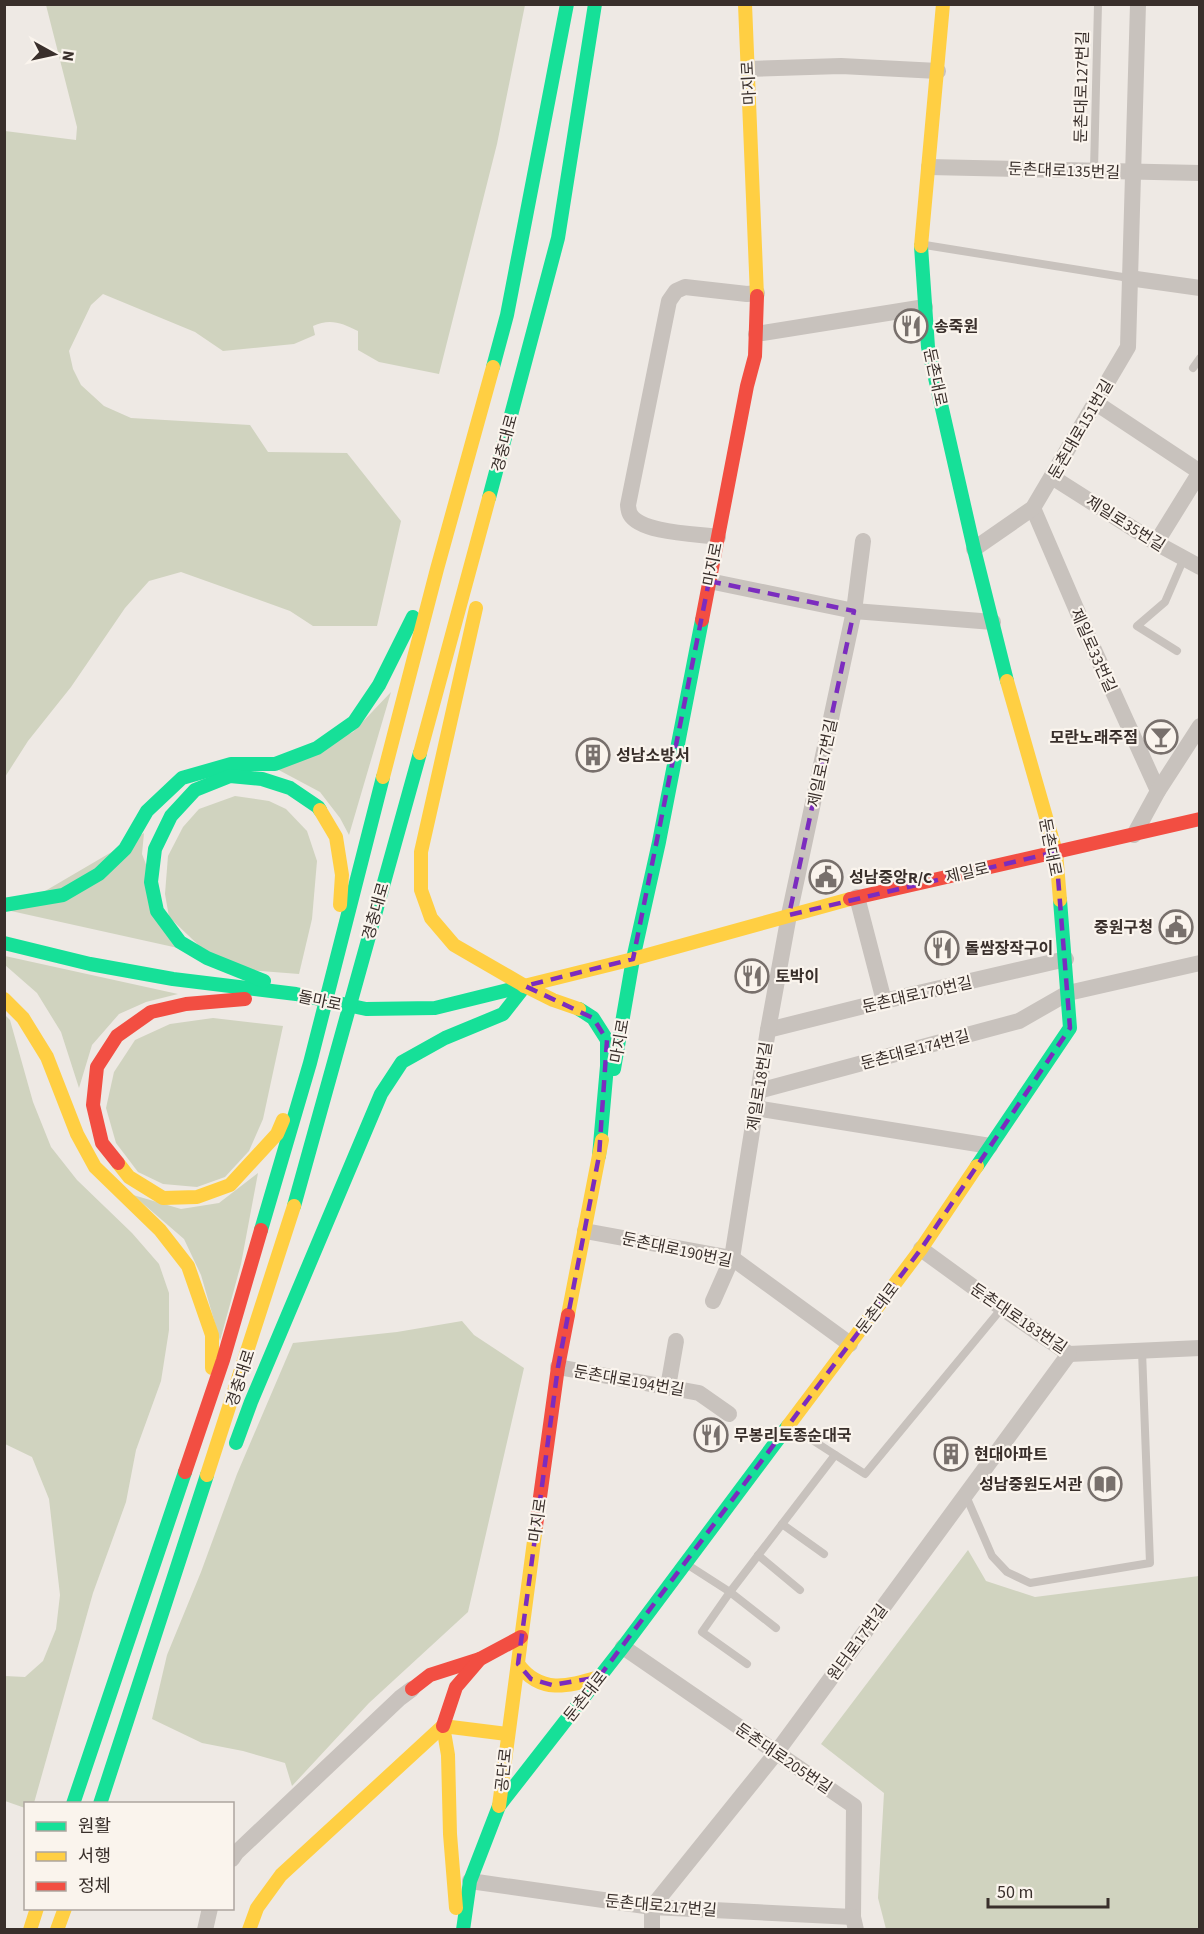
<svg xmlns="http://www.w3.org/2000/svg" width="1204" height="1934" font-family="'Source Sans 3','Noto Sans KR',sans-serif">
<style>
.green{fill:#d0d3bf}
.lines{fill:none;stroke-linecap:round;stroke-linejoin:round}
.path{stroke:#c1bab5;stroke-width:3;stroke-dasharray:3 3;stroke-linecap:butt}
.lane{stroke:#c8c2bd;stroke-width:8}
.street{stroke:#c8c2bd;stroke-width:16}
.fast{stroke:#16e098;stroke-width:14}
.slow{stroke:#ffcf43;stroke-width:14}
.jam{stroke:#f24e42;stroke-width:14}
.marked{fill:none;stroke:#7b2cbf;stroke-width:4.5;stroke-dasharray:12 8;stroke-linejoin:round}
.labels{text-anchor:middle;stroke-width:4.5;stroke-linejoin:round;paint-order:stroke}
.street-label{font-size:16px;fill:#392f2b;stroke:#faf4ed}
.poi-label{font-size:16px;font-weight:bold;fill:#392f2b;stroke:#faf4ed;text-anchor:start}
</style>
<rect width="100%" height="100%" fill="#eee9e4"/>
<g class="green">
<path d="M46 5H525L497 144 439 374 379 362 358 350V331C342 323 330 318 313 326L315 335 294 344 223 351 195 332 103 294 91 305 69 351 73 369 81 385 104 406 131 418 250 425 268 452 347 453 401 521 377 626H313L290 611 181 572 149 581 125 608 71 687 28 741 5 777V131L76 140 77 127Z"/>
<path d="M391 692 349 835 340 818 320 792 275 768 353 732Z"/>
<path d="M235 796 269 801 286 809 307 831 317 861 312 919 299 974 248 970 212 958 169 917 165 894 168 856 183 827 199 809Z"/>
<path d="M144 833 142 854 178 948 11 911Z"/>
<path d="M5 956 178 994 146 1002 119 1014 92 1045 79 1088 61 1032 37 993 5 965Z"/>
<path d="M4 1014 10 1020 33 1102 51 1147 77 1180 132 1233 159 1264 169 1293V1330L161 1381 136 1450 126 1502 93 1593 34 1803 26 1804 25 1808 5 1801V1676L25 1677 43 1661 56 1629 60 1595 49 1499 32 1457 5 1444Z"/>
<path d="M213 1018 283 1026 263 1119 249 1151 225 1177 197 1187 163 1184 138 1172 116 1143 106 1108 114 1072 135 1040 170 1024Z"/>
<path d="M258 1173 241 1264 220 1341 201 1275 184 1239 133 1195 181 1209 219 1203Z"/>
<path d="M462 1321 474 1335 524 1368 468 1612 369 1703 292 1786 285 1763 243 1751 202 1743 152 1719 167 1655 201 1572 237 1474 293 1343 397 1332Z"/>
<path d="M968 1550 986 1581 1035 1597 1199 1576V1929H886L878 1898 884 1793 821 1744Z"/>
</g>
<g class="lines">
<path class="path" d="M4 94 5 95"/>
<g class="lane">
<path d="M1094 170 1098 4"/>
<path d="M925 245 1129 278"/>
<path d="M1193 368 1200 358"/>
<path d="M1177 651 1137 626 1165 602 1184 558"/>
<path d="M792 1427 865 1474 1002 1308"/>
<path d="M966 1496 992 1556 1007 1572 1030 1583 1150 1563 1142 1351"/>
<path d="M782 1524 824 1554"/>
<path d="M758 1555 800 1590"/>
<path d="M688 1565 730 1592 835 1455"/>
<path d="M747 1664 702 1632 730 1592 776 1628"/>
</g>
<g class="street">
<path d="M748 69 841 66 938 71"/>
<path d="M929 167 1200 173"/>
<path d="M1129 278 1200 288"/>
<path d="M756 334 925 307"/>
<path d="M1096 403 1200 472"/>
<path d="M1052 477 1156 543 1200 567"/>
<path d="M1033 508 1090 641 1158 791"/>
<path d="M718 537C697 534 640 533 630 514 629 513 628 506 628 505L669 301 676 291 685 287 747 294 757 293"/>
<path d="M1156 543 1200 472"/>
<path d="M974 549 1033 508 1128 347 1138 4"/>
<path d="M709 581 854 611 993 622"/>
<path d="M1134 835 1158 791 1200 726"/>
<path d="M857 897 884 1001"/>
<path d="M768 1030 884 1001 1066 959"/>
<path d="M758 1091 1019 1021 1068 993 1200 963"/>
<path d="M755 1108 990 1146"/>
<path d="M585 1231 732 1258 850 1344"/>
<path d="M921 1249 1002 1308 1069 1354 1200 1348"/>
<path d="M713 1301 732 1258 768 1030 789 915 854 611 863 541"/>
<path d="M558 1367 699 1393 729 1414"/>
<path d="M668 1387 676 1341"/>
<path d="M623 1647 854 1806 853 1917 856 1930"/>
<path d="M232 1859 236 1853 400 1698 412 1689"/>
<path d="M470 1881 652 1907 853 1917"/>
<path d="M205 1930 210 1908"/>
<path d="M652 1930V1907L776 1753 1069 1354"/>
</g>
<g class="fast">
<path d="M921 246 928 347 974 549 1007 681"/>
<path d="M493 367 507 315 567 4"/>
<path d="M489 498 558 238 595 4"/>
<path d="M4 905 63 895 99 874 125 849 147 811 182 778 231 764H275L317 748 354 722 379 685 413 617"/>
<path d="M4 943 90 964 173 979 296 994 366 1009 435 1008 524 986"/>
<path d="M264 981 207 958 180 942 157 911 151 882 155 849 171 816 195 790 230 776 262 779 290 788 318 807 320 810"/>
<path d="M579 1009 593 1018 607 1040V1066L599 1156"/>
<path d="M614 1069 633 959 659 842 702 620"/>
<path d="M977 1166 1070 1028 1060 900"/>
<path d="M294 1206 420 753"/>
<path d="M261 1230 310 1063 383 777"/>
<path d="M236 1443 251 1402 381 1094 402 1062 445 1038 503 1014 525 986"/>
<path d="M73 1804 185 1472"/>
<path d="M100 1804 207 1475"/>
<path d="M463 1930 470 1881 499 1806 623 1647 788 1426"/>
</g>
<g class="slow">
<path d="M745 4 757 296"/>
<path d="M921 246 943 4"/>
<path d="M476 608 421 852V890L431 918 454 945 525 986 553 1000 579 1009"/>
<path d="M1007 681 1056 852 1060 900"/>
<path d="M420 753 489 498"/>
<path d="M383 777 437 569 493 367"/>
<path d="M320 810 336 837 342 875 340 905"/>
<path d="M633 959 850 899"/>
<path d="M524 986 633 959"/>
<path d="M4 999 23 1018 47 1057 77 1134 95 1167 160 1230 188 1266 212 1335V1368"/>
<path d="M118 1163 129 1177 163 1198 197 1197 230 1185 277 1134 283 1120"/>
<path d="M568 1315 602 1140"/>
<path d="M788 1426 921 1249 977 1166"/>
<path d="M207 1475 294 1206"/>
<path d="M518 1664C540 1694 568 1687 599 1677"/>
<path d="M443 1726 448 1755 450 1834 456 1908"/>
<path d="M499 1806 536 1526"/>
<path d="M30 1930 37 1908"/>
<path d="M57 1930 65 1908"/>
<path d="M249 1930 257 1908 281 1875 443 1726 507 1734"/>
</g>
<g class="jam">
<path d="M702 620 747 386 755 356 757 296"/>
<path d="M850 899 1200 819"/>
<path d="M118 1163 102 1143 93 1105 97 1067 117 1036 151 1012 186 1004 245 999"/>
<path d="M185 1472 223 1360 261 1230"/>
<path d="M536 1526 558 1367 568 1315"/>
<path d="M412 1689 430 1675 480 1659"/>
<path d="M443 1726 456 1687 480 1659 521 1637"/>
</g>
</g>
<path class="marked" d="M709 581 854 611 789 915 1056 852 1070 1028 921 1249 599 1677 552 1685 531 1679 518 1664 558 1367 599 1156 607 1040 593 1018 525 986 633 959Z"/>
<defs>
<g id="restaurant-ring" transform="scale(1.725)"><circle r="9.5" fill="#faf4ed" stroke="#78706c" stroke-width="1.5"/><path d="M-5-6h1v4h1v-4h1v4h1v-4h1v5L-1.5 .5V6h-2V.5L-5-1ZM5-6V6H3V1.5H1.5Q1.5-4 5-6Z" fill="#78706c"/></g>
<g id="bar-ring" transform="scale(1.725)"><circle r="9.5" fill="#faf4ed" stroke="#78706c" stroke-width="1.5"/><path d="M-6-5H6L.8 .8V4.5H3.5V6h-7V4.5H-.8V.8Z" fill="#78706c"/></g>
<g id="building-ring" transform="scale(1.725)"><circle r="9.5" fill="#faf4ed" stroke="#78706c" stroke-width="1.5"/><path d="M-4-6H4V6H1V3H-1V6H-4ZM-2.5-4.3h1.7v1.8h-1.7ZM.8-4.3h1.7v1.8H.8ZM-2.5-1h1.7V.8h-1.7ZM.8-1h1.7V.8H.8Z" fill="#78706c"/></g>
<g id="civic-ring" transform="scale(1.725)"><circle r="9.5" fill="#faf4ed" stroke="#78706c" stroke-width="1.5"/><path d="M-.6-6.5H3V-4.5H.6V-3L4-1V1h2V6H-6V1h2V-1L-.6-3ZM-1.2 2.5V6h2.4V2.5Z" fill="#78706c"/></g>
<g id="library-ring" transform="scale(1.725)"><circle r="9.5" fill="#faf4ed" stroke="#78706c" stroke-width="1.5"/><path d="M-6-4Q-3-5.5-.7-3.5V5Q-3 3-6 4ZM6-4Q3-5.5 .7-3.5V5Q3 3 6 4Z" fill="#78706c"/></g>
</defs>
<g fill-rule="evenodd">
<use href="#restaurant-ring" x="911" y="326"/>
<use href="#bar-ring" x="1161" y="737"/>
<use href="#building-ring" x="593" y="755"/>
<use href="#civic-ring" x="826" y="877"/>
<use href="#civic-ring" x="1176" y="927"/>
<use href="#restaurant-ring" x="942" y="948"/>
<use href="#restaurant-ring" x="752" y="976"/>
<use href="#restaurant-ring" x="711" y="1435"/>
<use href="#building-ring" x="951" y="1454"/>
<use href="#library-ring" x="1105" y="1484"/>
</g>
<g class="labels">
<g class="street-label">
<text transform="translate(748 83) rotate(-93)" y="6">마지로</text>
<text transform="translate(1081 87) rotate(-89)" y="6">둔촌대로127번길</text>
<text transform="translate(1064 170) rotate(2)" y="6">둔촌대로135번길</text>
<text transform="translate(936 377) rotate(78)" y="6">둔촌대로</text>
<text transform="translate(1080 429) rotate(-60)" y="6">둔촌대로151번길</text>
<text transform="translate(504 443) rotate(-75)" y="6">경충대로</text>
<text transform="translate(1126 523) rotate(32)" y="6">제일로35번길</text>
<text transform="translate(712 564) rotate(-79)" y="6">마지로</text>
<text transform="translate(1094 650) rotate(66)" y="6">제일로33번길</text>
<text transform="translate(822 763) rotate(-78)" y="6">제일로17번길</text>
<text transform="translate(1051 847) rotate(79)" y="6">둔촌대로</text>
<text transform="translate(967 872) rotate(-13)" y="6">제일로</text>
<text transform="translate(375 911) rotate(-74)" y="6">경충대로</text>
<text transform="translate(917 994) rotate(-13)" y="6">둔촌대로170번길</text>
<text transform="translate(320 1000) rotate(12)" y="6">돌마로</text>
<text transform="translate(619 1041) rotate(-80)" y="6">마지로</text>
<text transform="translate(915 1049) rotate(-15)" y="6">둔촌대로174번길</text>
<text transform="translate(759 1086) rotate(-81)" y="6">제일로18번길</text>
<text transform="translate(677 1249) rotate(12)" y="6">둔촌대로190번길</text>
<text transform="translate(877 1308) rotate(-53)" y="6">둔촌대로</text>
<text transform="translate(1019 1318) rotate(34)" y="6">둔촌대로183번길</text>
<text transform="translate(240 1378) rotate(-72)" y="6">경충대로</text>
<text transform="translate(629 1380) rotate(10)" y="6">둔촌대로194번길</text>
<text transform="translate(537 1520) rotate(-82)" y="6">마지로</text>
<text transform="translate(857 1642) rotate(-54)" y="6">원터로17번길</text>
<text transform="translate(585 1696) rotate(-52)" y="6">둔촌대로</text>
<text transform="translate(784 1758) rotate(34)" y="6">둔촌대로205번길</text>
<text transform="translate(503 1770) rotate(-84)" y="6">공단로</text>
<text transform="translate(661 1905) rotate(5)" y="6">둔촌대로217번길</text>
</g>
<g class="poi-label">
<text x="934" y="332">송죽원</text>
<text x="1138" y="743" text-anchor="end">모란노래주점</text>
<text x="616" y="761">성남소방서</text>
<text x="849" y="883">성남중앙R/C</text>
<text x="1153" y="933" text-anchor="end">중원구청</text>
<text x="965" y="954">돌쌈장작구이</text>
<text x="775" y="982">토박이</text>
<text x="734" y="1441">무봉리토종순대국</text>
<text x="974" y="1460">현대아파트</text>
<text x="1082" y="1490" text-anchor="end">성남중원도서관</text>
</g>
</g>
<rect width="1204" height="1934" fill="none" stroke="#392f2b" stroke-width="12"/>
<rect x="24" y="1802" width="210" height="108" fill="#faf4ed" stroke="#ada59f" stroke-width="1.5"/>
<rect x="36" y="1822" width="30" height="9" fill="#16e098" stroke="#ada59f" stroke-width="1.5"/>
<text x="78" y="1832" font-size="18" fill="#392f2b">원활</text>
<rect x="36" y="1852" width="30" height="9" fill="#ffcf43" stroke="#ada59f" stroke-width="1.5"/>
<text x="78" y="1862" font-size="18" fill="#392f2b">서행</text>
<rect x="36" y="1882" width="30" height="9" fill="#f24e42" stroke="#ada59f" stroke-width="1.5"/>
<text x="78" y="1892" font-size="18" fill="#392f2b">정체</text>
<g transform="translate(54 54) rotate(98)" stroke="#faf4ed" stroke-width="4.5" paint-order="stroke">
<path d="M0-4.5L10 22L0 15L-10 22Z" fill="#392f2b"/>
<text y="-9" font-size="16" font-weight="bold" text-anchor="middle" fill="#392f2b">N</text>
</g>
<path d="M988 1898v9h120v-9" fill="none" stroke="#392f2b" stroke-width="3"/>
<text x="997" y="1898" font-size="18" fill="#392f2b" stroke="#faf4ed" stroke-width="4.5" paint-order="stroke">50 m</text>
</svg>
